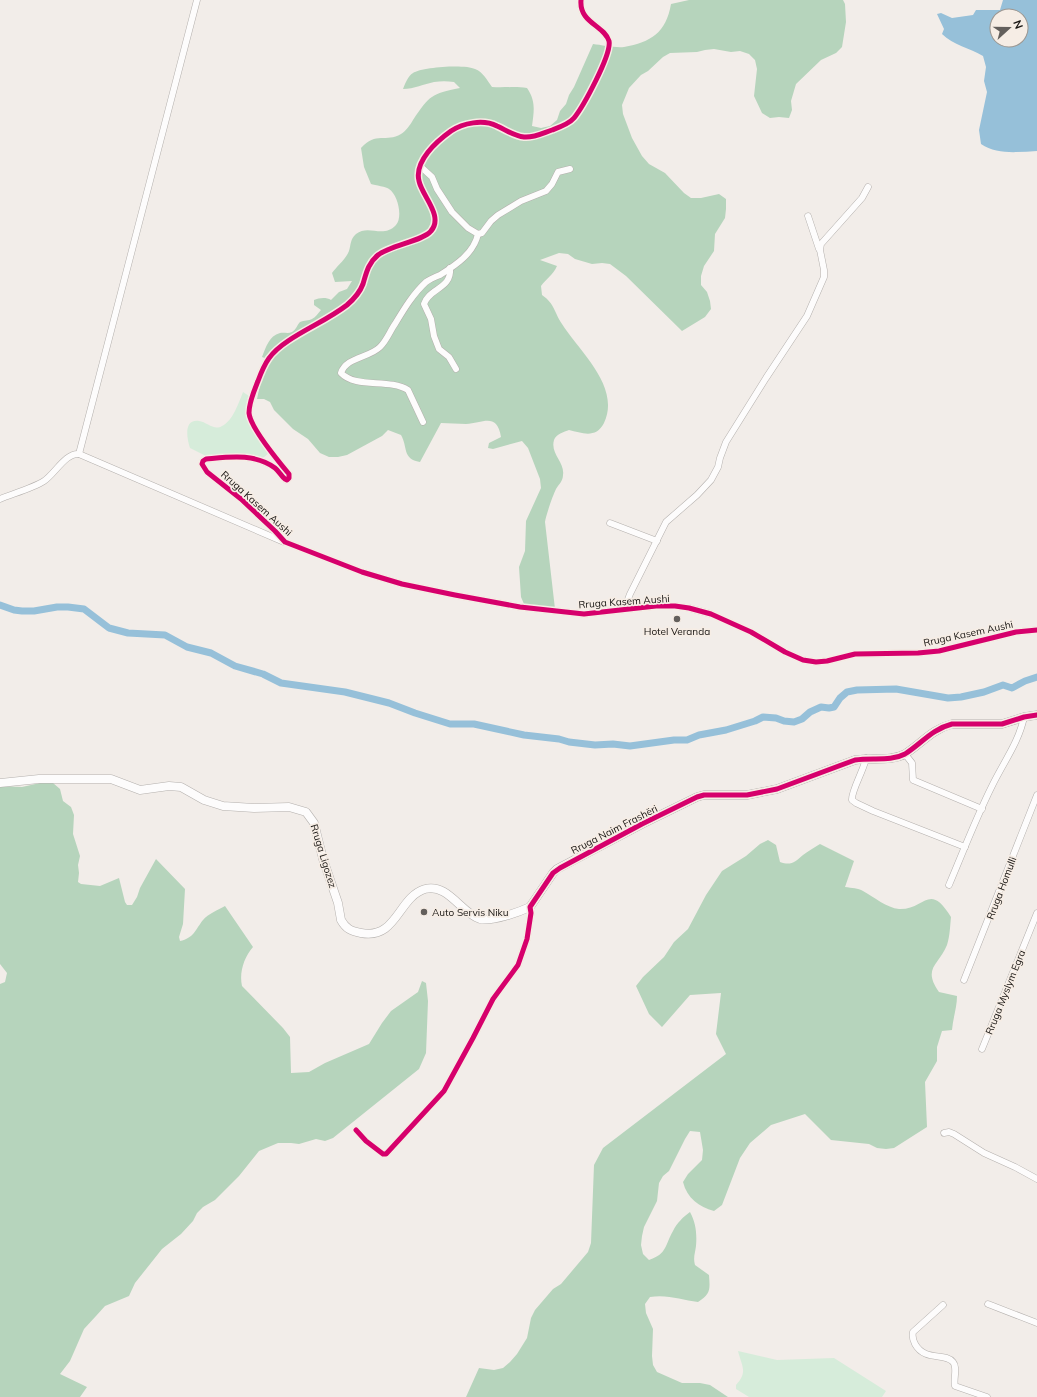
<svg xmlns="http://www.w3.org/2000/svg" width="1037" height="1397" font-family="Mulish,sans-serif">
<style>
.green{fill:#d6ecda}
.forest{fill:#b6d4bc}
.water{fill:#96c0d9;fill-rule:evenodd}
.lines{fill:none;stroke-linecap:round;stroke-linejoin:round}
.canal{stroke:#96c0d9;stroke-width:7}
.minor-casing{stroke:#b4b0ad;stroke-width:7}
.tertiary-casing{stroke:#b4b0ad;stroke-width:9}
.minor{stroke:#fdfcfc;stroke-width:6}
.tertiary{stroke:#fdfcfc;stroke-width:8}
.cycleway-casing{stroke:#f6ede5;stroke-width:8}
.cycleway{stroke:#d6006c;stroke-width:5}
.poi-dot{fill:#635f5c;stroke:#f6ede5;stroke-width:1.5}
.labels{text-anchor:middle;stroke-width:3.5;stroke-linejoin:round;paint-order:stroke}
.street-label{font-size:10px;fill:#161310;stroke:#f6ede5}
.poi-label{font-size:10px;fill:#161310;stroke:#f6ede5}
</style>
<rect width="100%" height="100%" fill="#f2ede9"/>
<g class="green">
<path d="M243 392 252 398 248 407 269 453 263 458 248 454 206 456 190 448C187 439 183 419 199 421 207 422 214 431 222 426 233 421 239 402 243 392Z"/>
<path d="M738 1351 777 1360 834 1358 886 1391 882 1397H749L736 1389V1385C748 1372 742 1367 738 1351Z"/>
</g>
<g class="forest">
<path d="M689 0H843L845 4 846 22 842 47 836 53 821 60 796 84 791 101 792 110 789 118 779 117 770 118 762 113 754 96 757 69 755 60 749 54 740 51 731 52 714 49 705 50 697 52 670 53 663 57 648 71 641 75 629 88 622 105 623 114 632 138 642 156 649 164 665 173 684 193 691 198H701L719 194 726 199V209L725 218 715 234 714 251 704 266 701 276V285L707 292 710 301 711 309 705 317 682 331 626 276 610 264 602 263 592 264 575 259 568 254 559 253 540 260 557 266C553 275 546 279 541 286L542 295C555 304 554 312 562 324 580 352 621 387 604 423 596 439 582 433 569 430 564 432 556 434 554 440 550 454 565 462 563 475 563 481 559 484 556 489 553 495 546 515 545 522L555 609 524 604 521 597 519 567 525 551 526 521 541 488 540 479 528 448 522 441 493 449 488 448 489 443 501 437C497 412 483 423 466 424 458 424 449 423 441 423L420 462C402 459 408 447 401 435L388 430 382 436 347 455 338 457H329L320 453 308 439 293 429 274 410 270 402 264 399H257L262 375 270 360 262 357C266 347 269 336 280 333 284 332 288 334 292 332 296 330 297 325 300 322 304 320 309 321 312 319 316 317 318 313 321 310L314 305V300C319 298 326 297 331 300L339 292 347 289 352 281 335 282 332 273C337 266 346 259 349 251 351 245 350 239 356 234 369 224 383 239 396 225 403 217 398 195 389 189 387 187 375 185 371 184L364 167 361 148C376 131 386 143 401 134 406 131 410 125 413 120 430 95 431 94 460 88L454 82C447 81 441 81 434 82 424 84 414 89 403 89 405 84 408 76 413 73 422 67 465 64 475 69 483 72 487 80 492 87 504 88 515 86 527 88 536 101 534 111 532 126L541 128 550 126 557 120 560 111 566 104 569 95 574 87 593 44C602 45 615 48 624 47 651 42 666 33 671 4Z"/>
<path d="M40 783H53L60 789 63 801 71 807 74 815 73 834 80 856 78 865 79 873 78 882 81 884 100 886 119 878 125 902 127 905H132L137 897 140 888 156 859 185 889 183 924 179 937 180 941C194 938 195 930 203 920 208 914 218 910 225 906L253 947C244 957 239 973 242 986L283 1028 290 1037 291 1073 309 1072 325 1063 369 1044 382 1023 391 1011 418 992 422 981 426 983 428 1001 426 1053 419 1069 333 1138 325 1141 316 1139 299 1144 291 1143H278L259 1151 239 1176 215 1200 203 1207 197 1213 193 1221 181 1234 162 1249 135 1283 129 1296 105 1306 96 1316 84 1329 70 1361 60 1374 87 1387 80 1397H0V984L5 982 7 973 0 964V786L22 787Z"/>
<path d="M768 840 776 845 780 862C791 866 795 862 803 855 808 851 814 848 820 844L854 861 845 887C852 888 858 888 863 891 874 897 887 908 899 909 925 910 929 881 951 917 950 926 950 936 947 945 939 965 922 968 939 992L957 996C957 1007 953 1018 952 1030L942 1031 937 1047V1061L925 1082 927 1127 894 1148 886 1149 877 1148 869 1144 831 1140 805 1114 771 1125 750 1143 740 1158 722 1205 714 1211C699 1207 687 1198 683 1182L688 1174 702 1160 703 1150 700 1132 690 1131 685 1139 669 1171 663 1176 659 1183 657 1201 644 1227 642 1236 641 1245 643 1254 649 1260C667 1254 665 1245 673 1231 677 1223 683 1217 690 1212 696 1223 697 1234 696 1246 695 1254 693 1257 695 1265L709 1275C710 1289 711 1294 698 1302 682 1300 667 1294 650 1297L645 1304 646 1313 653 1329 652 1356 653 1365 657 1372 682 1383H700L710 1385 728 1397H466L479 1368 494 1370 503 1368 510 1362 517 1354 527 1338 531 1318 535 1310 553 1289 561 1284 588 1252 591 1243 594 1165 603 1148 726 1054 716 1034 721 993 690 995 662 1027 649 1014 636 986 643 977 664 957 674 942 688 929 706 895 722 871 746 856 760 844Z"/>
</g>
<path class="water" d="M1003 0H1037V151C1018 152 997 155 981 144L979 130 987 92 984 81 986 67 983 56C970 48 953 45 942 34L944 29 937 14 941 13 952 18 973 15 976 10H1000ZM997 16H1021V40H997Z"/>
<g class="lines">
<path class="canal" d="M0 605 14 610 22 611H34L57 607H68L84 609 109 628 128 633 165 635 187 647 211 653 235 666 263 674 281 683 345 692 389 703 415 713 450 724H474L524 735 559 739 569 742 595 745 613 744 630 746 674 740H687L699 735 726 730 755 721 763 717 776 718 784 721 794 722 802 719 810 712 821 707 829 708 834 707 840 698 847 692 857 690 896 689 948 698 961 697 984 692 1003 685 1012 688 1025 681 1037 677"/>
<g class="minor-casing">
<g id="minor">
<path d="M581 0C579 23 604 25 609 41 612 54 583 107 574 118 569 124 560 127 552 130 543 133 534 138 524 137 514 136 506 130 497 126 483 119 463 123 451 131 437 141 414 161 419 181 422 196 444 216 431 231 423 241 390 245 378 255 368 263 366 274 363 284 360 292 354 299 347 305 329 319 307 328 288 341 270 353 265 362 258 381 254 391 249 402 249 413 250 427 279 462 289 474V478L287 480 285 479C281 476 279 471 275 468 255 453 229 457 206 459L203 461 202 464 207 472 241 499 275 531 285 542 362 572 402 584 455 595 520 607 584 614 656 606H675L689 608 711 614 751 632 785 652 803 660 816 662 827 661 855 654 918 653 939 651 1016 632 1037 630"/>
<path d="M420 166 432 177 437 189 452 212 468 228 478 234C474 253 456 265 440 275 435 277 430 279 426 282 413 294 404 309 395 324 390 331 387 340 380 347 369 358 346 357 341 373 356 389 389 378 408 390L423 422"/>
<path d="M808 216 819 249"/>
<path d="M478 234 482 233 491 221 498 215 521 201 546 191 552 184 558 172 570 169"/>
<path d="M450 268C452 289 429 288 424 304L431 319 434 336 439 349 449 357 456 369"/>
<path d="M79 454 197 0"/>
<path d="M0 499C12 494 33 488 44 481 55 474 65 453 79 454L284 542"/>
<path d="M610 523 657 541"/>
<path d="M627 609V602L630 594 666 522 697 495 711 480 718 467 720 458 726 442 766 378 807 316 824 277V270L820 250 821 244 862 198 868 187"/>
<path d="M905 754 912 763 913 780 982 809"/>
<path d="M866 758C864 770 851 791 852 800L856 803 873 811 965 847"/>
<path d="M949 885C963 852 976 818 992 786 1003 763 1019 742 1024 717"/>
<path d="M964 980 1037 795"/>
<path d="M982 1049 1037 913"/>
<path d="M356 1130 366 1141 383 1154H386L444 1091 473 1038 493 999 518 965 527 939 531 913 530 907"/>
<path d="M944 1133 949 1132 954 1134 984 1153 1015 1167 1037 1179"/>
<path d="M988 1304 1037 1323"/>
<path d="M943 1305 913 1332C912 1336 913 1340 915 1344 925 1362 945 1352 953 1362 958 1368 953 1379 955 1386L987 1397"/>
</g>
</g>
<g class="tertiary-casing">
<path id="tertiary" d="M0 783 39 779H111L140 790 169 786 181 787 204 800 223 806 254 808 289 807 306 812 314 823 323 859 338 903 341 920C346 929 351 931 361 933 397 940 398 897 425 889 448 883 461 913 480 919 492 922 519 912 530 907L553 873 557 869 642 824 697 797 704 795H747L777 789 855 760C872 757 890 762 905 754 921 744 932 729 952 724H1002L1024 717 1037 715"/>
</g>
<use href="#minor" class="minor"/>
<use href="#tertiary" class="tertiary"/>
<g class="cycleway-casing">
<g id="cycleway">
<path d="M581 0C579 23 604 25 609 41 612 54 583 107 574 118 569 124 560 127 552 130 543 133 534 138 524 137 514 136 506 130 497 126 483 119 463 123 451 131 437 141 414 161 419 181 422 196 444 216 431 231 423 241 390 245 378 255 368 263 366 274 363 284 360 292 354 299 347 305 329 319 307 328 288 341 270 353 265 362 258 381 254 391 249 402 249 413 250 427 279 462 289 474V478L287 480 285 479C281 476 279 471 275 468 255 453 229 457 206 459L203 461 202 464 207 472 241 499 275 531 285 542 362 572 402 584 455 595 520 607 584 614 656 606H675L689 608 711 614 751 632 785 652 803 660 816 662 827 661 855 654 918 653 939 651 1016 632 1037 630"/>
<path d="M356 1130 366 1141 383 1154H386L444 1091 473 1038 493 999 518 965 527 939 531 913 530 907 553 873 560 868 642 824 697 797 704 795H747L777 789 855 760C872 757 890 762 905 754 921 744 932 729 952 724H1002L1024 717 1037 715"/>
</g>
</g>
<use href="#cycleway" class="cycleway"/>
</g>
<g class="poi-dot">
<circle cx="677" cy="619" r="4"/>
<circle cx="424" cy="912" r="4"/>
</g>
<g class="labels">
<g class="street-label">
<text transform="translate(257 503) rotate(42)" y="4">Rruga Kasem Aushi</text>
<text transform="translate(624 601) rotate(-4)" y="4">Rruga Kasem Aushi</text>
<text transform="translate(968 633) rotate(-12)" y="4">Rruga Kasem Aushi</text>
<text transform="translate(614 829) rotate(-27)" y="4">Rruga Naim Frashëri</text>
<text transform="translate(324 856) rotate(73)" y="4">Rruga Ligozez</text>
<text transform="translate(1001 888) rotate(-69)" y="4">Rruga Homulli</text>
<text transform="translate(1005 992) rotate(-68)" y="4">Rruga Myslym Egra</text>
</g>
<g class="poi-label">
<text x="677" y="635">Hotel Veranda</text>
<text x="432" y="916" text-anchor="start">Auto Servis Niku</text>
</g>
</g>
<g transform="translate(1009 28) rotate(69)"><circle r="19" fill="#f6ede5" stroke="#9c9690"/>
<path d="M0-3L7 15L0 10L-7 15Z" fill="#635f5c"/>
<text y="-6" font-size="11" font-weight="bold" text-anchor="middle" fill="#161310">N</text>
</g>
</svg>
